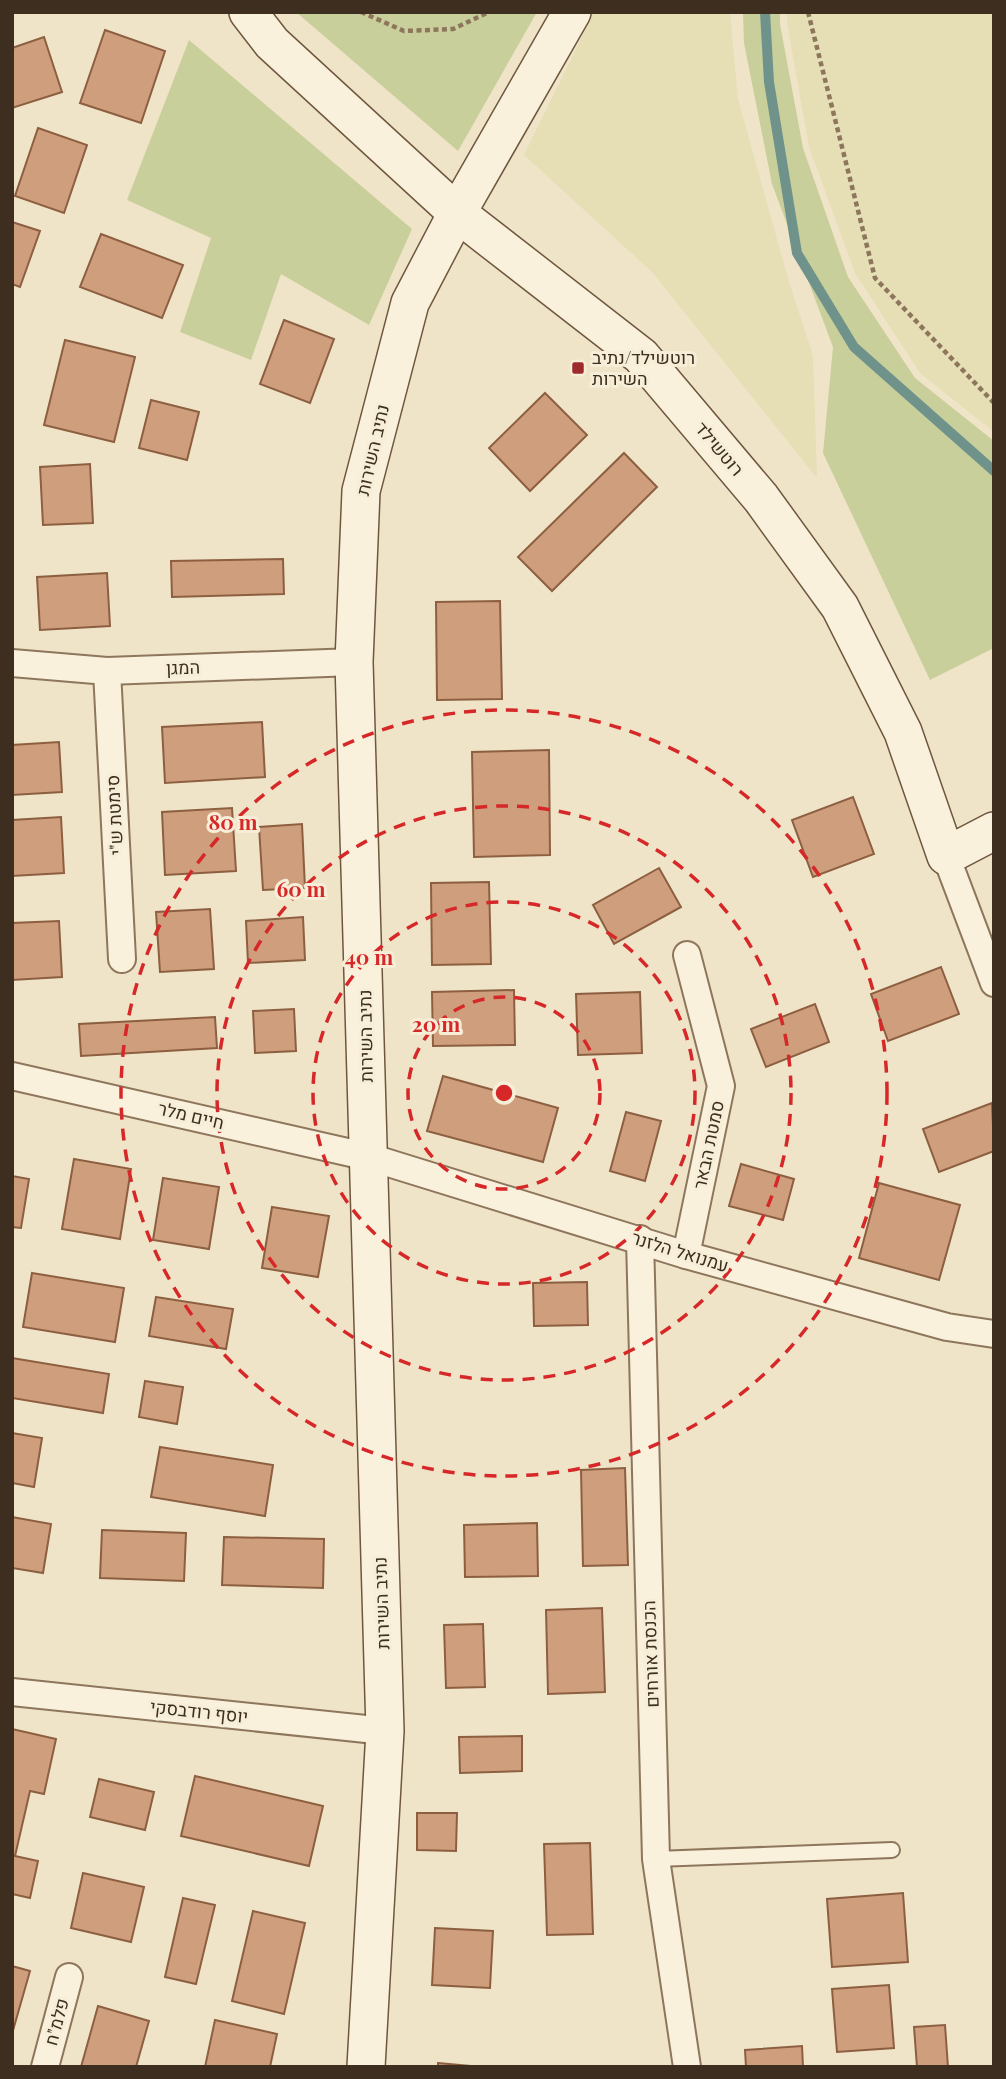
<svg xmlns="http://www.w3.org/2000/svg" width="1006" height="2079" font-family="'Playfair Display',Heebo,serif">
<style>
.farmland{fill:#e6deb5}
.green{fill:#c9cf9b}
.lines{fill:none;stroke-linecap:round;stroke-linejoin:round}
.stream{stroke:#6f938a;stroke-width:10}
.building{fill:#cf9f7d;stroke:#8d5f41;stroke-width:2}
.lane-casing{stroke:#8d765c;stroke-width:18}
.street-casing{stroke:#8d765c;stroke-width:30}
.secondary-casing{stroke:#6f573f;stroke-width:40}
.path{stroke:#8d765c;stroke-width:4.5;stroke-dasharray:5 3.5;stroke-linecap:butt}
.lane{stroke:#faf1dc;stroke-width:14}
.street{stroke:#faf1dc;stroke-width:26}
.secondary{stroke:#faf1dc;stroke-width:37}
.ring{fill:none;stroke:#d62828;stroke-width:3.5;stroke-dasharray:12 9}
.poi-dot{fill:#9e2a2b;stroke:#f7eed8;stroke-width:2.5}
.labels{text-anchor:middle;stroke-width:6;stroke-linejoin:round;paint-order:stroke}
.poi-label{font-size:18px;fill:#3d2e20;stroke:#f7eed8;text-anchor:start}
.street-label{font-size:18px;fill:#3d2e20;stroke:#f7eed8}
.centre{fill:#d62828;stroke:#f7eed8;stroke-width:3.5}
.ring-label{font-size:21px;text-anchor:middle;font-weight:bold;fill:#d62828;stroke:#f7eed8;stroke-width:6;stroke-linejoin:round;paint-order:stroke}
</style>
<rect width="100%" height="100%" fill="#f0e4c8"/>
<g class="farmland">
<path d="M594 12H730L738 99 787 275 813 356 817 478 652 272 524 155Z"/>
<path d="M787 12H994V432L920 373 855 273 809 147 787 23Z"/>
</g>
<g class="green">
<path d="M296 12H537L458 151Z"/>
<path d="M743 12H780V24L803 148 848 277 915 378 994 441V648L930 680 823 453 833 347 772 184 744 43Z"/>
<path d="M189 40 412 229 369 325 281 274 251 360 180 332 211 238 127 200Z"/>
</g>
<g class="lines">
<path class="stream" d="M765 12 769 82 797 253 854 347 994 471"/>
</g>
<g class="building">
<path d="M105 30 165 51 141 123 80 103Z"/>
<path d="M44 37 62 92 12 108V48Z"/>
<path d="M38 128 87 145 64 213 15 196Z"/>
<path d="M12 222 40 231 20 287 12 284Z"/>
<path d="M101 234 183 265 162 318 80 287Z"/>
<path d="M284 320 334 339 310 403 260 384Z"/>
<path d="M65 340 135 357 114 442 44 425Z"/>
<path d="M545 393 587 435 530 491 489 448Z"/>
<path d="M151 400 199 412 187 460 139 448Z"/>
<path d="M624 453 657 487 552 591 518 557Z"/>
<path d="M90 464 93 523 43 525 40 467Z"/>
<path d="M283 559 284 594 172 597 171 561Z"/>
<path d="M107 573 110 626 40 630 37 577Z"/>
<path d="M500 601 502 699 437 700 436 602Z"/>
<path d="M262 722 265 777 165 783 162 727Z"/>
<path d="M59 742 62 792 12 795V745Z"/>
<path d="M549 750 550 855 474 857 472 752Z"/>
<path d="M853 797 874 854 813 877 792 820Z"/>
<path d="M232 808 236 871 165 875 162 812Z"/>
<path d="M61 817 64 873 12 876V820Z"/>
<path d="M302 824 305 888 263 890 259 827Z"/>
<path d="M659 868 681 907 614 944 593 905Z"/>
<path d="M489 882 491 964 432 965 431 883Z"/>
<path d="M210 909 214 969 160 972 156 912Z"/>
<path d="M303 917 305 960 248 963 246 921Z"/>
<path d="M59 921 62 977 12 980V923Z"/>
<path d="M941 967 959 1014 888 1041 871 994Z"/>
<path d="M514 990 515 1045 433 1046 432 992Z"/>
<path d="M640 992 642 1053 578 1055 576 994Z"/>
<path d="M815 1004 829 1042 766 1067 751 1029Z"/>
<path d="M294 1009 296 1051 255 1053 253 1011Z"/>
<path d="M215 1017 217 1048 81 1056 79 1024Z"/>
<path d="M443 1076 558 1108 543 1162 427 1131Z"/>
<path d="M992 1103 994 1151 939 1172 923 1129Z"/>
<path d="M626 1112 661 1121 645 1181 610 1171Z"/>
<path d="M74 1159 131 1169 120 1239 62 1229Z"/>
<path d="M741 1164 794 1179 783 1220 729 1206Z"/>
<path d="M12 1176 29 1179 21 1228 12 1227Z"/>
<path d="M163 1178 219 1187 209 1249 153 1240Z"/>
<path d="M879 1183 960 1205 939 1280 859 1258Z"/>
<path d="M272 1207 329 1216 318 1277 262 1268Z"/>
<path d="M32 1273 124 1288 115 1342 23 1327Z"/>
<path d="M587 1282 588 1325 534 1326 533 1283Z"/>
<path d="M156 1297 233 1309 226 1349 149 1336Z"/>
<path d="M12 1358 109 1374 103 1413 12 1398Z"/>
<path d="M145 1381 183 1387 177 1424 139 1417Z"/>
<path d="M12 1433 42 1438 34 1487 12 1483Z"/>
<path d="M160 1447 273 1465 265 1516 151 1497Z"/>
<path d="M625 1468 628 1565 583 1566 581 1470Z"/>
<path d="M12 1517 51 1524 43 1573 12 1568Z"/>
<path d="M537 1523 538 1576 465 1577 464 1525Z"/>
<path d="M102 1530 186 1533 184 1581 100 1578Z"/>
<path d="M224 1537 324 1539 323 1588 222 1585Z"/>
<path d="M602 1608 605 1692 548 1694 546 1610Z"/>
<path d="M483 1624 485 1687 446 1688 444 1625Z"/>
<path d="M12 1729 56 1739 44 1794 30 1791 15 1856 38 1861 30 1898 12 1894Z"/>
<path d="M522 1736V1771L460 1773 459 1737Z"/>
<path d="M195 1776 323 1806 309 1866 181 1836Z"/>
<path d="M99 1779 154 1792 145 1830 90 1817Z"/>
<path d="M417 1813H457L456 1851 417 1850Z"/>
<path d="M590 1843 593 1934 547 1935 544 1844Z"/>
<path d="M83 1873 144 1887 131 1942 71 1928Z"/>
<path d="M903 1893 908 1962 832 1967 827 1899Z"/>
<path d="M183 1898 215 1905 196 1984 165 1977Z"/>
<path d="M253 1911 305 1923 284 2014 232 2001Z"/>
<path d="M435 1928 493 1931 490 1988 432 1985Z"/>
<path d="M12 1966 30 1971 12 2034Z"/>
<path d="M889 1985 894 2048 837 2052 832 1989Z"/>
<path d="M98 2006 149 2021 136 2067H81Z"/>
<path d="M215 2020 277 2034 270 2067H205Z"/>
<path d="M945 2025 948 2067H917L914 2027Z"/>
<path d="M802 2046 803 2067H746L745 2050Z"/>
<path d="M438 2063 482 2067H438Z"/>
</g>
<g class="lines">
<g class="lane-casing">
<path id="lane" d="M656 1859 892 1850"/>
</g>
<g class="street-casing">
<g id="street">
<path d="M12 663 107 671 354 662"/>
<path d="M107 671 122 959"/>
<path d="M946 856 994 983"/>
<path d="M12 1076 369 1157 686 1255 947 1327 994 1334"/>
<path d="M640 1239 656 1859 687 2067"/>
<path d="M686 1255 721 1086 687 955"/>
<path d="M12 1692 385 1731"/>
<path d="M45 2067 69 1977"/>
</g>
</g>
<g class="secondary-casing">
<g id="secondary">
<path d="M248 12 272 43 457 213 641 356 761 498 840 607 903 732 946 856 994 831"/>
<path d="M366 2067 385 1731 354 662 361 491 410 303 457 213 572 12"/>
</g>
</g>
<g class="path">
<path d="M361 12 404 31 453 29 489 12"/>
<path d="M808 12 875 278 994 403"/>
</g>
<use href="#lane" class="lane"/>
<use href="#street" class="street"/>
<use href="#secondary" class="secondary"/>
</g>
<g class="ring">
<circle cx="504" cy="1093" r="96"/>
<circle cx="504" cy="1093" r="191"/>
<circle cx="504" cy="1093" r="287"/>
<circle cx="504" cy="1093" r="383"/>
</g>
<rect class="poi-dot" x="571" y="361" width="14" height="14" rx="3.5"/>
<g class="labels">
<g class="poi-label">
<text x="592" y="364">רוטשילד/נתיב<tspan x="592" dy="21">השירות</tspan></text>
</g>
<g class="street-label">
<text transform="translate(719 449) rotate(50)" y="6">רוטשילד</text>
<text transform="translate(373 450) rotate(-77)" y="6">נתיב השירות</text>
<text transform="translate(183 668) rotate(-2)" y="6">המגן</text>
<text transform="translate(115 815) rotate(-93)" y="6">סימטת ש"י</text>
<text transform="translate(366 1036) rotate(-91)" y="6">נתיב השירות</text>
<text transform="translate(191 1116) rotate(13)" y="6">חיים מלר</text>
<text transform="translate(709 1145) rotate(-78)" y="6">סמטת הבאר</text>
<text transform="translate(680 1252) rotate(17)" y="6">עמנואל הלזנר</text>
<text transform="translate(382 1603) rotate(-92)" y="6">נתיב השירות</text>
<text transform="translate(651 1654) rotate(-92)" y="6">הכנסת אורחים</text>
<text transform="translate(199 1712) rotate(6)" y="6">יוסף רודבסקי</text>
<text transform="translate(57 2022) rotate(-75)" y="6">פלמ"ח</text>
</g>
</g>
<circle cx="504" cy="1093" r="10" class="centre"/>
<g class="ring-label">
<text x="233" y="830">80 m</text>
<text x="301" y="897">60 m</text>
<text x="369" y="965">40 m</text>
<text x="436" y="1032">20 m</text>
</g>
<rect width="1006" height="2079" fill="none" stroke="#3d2e20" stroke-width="28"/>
</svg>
